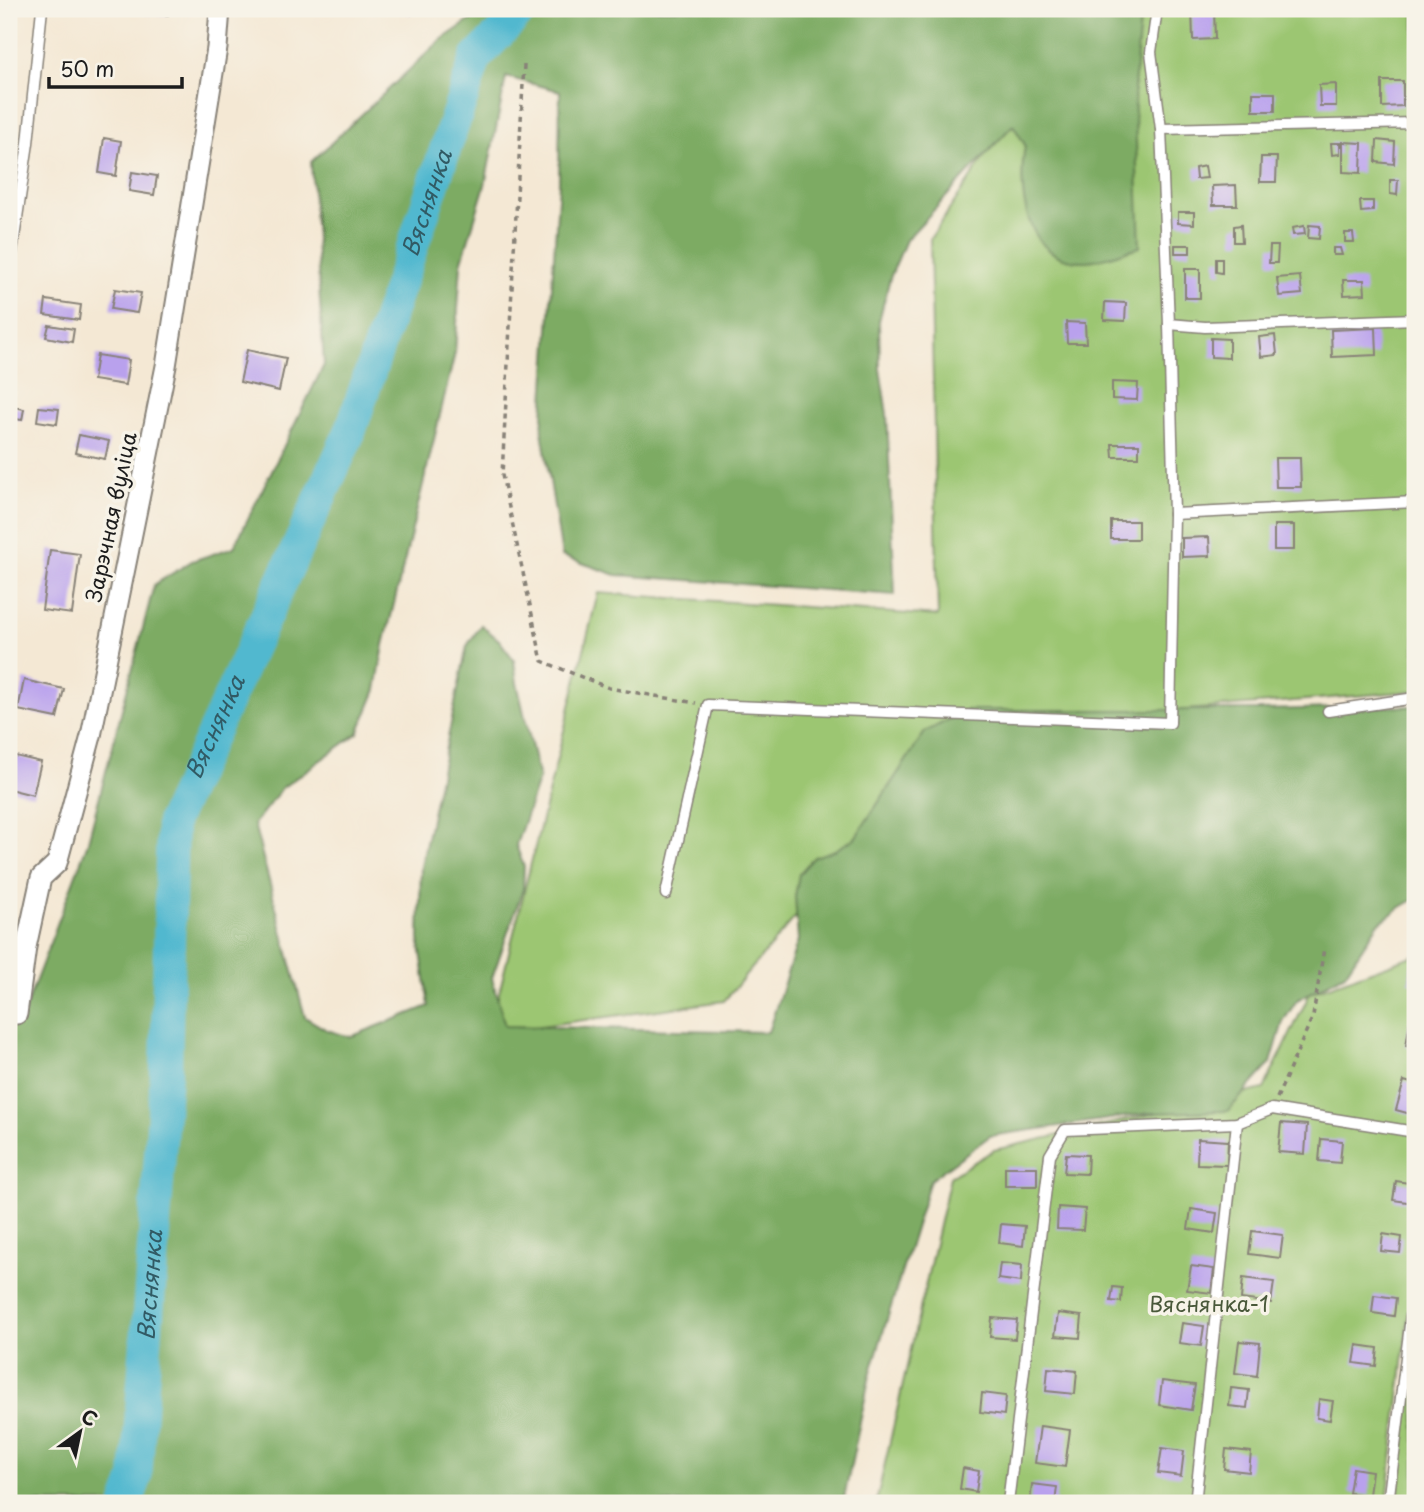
<svg xmlns="http://www.w3.org/2000/svg" width="1424" height="1512" font-family="'Playpen Sans',sans-serif">
<style>
.green{fill:#9cc672;stroke:#5c7147;stroke-width:2}
.forest{fill:#7dab64;stroke:#4c6440;stroke-width:2}
.lines{fill:none;stroke-linecap:round;stroke-linejoin:round}
.river{stroke:#51b8cf;stroke-width:32}
.building{fill:#b9a1ed}
.lane-casing{stroke:#888278;stroke-width:13}
.street-casing{stroke:#888278;stroke-width:23}
.path{stroke:#888278;stroke-width:3.5;stroke-dasharray:5 5;stroke-linecap:butt}
.lane{stroke:#fff;stroke-width:10}
.street{stroke:#fff;stroke-width:19}
.labels{text-anchor:middle;stroke-width:7;stroke-linejoin:round;paint-order:stroke}
.street-label{font-size:21px;fill:#1c1c1c;stroke:#f7f3e8}
.park-label{font-size:21px;fill:#49583a;stroke:#f7f3e8}
.water-label{font-size:23px;font-style:italic;fill:#315a64;stroke:#f7f3e8}
</style>
<rect width="100%" height="100%" fill="#f7f3e8"/>
<filter id="ink" filterUnits="userSpaceOnUse"><feTurbulence type="fractalNoise" baseFrequency=".0143" numOctaves="2"/><feDisplacementMap in="SourceGraphic" scale="14" xChannelSelector="R" yChannelSelector="G"/><feConvolveMatrix kernelMatrix="1 2 1 2 8 2 1 2 1" color-interpolation-filters="sRGB"/></filter>
<filter id="wash" filterUnits="userSpaceOnUse"><feTurbulence type="fractalNoise" baseFrequency=".00686" numOctaves="4" result="noise"/><feDisplacementMap in="SourceGraphic" scale="28" xChannelSelector="R" yChannelSelector="G"/><feGaussianBlur stdDeviation="1.57" result="paint"/><feColorMatrix in="noise" values="0 0 0 0 0 0 0 0 0 0 0 0 0 0 0 0 0 1.4 0 .05"/><feComposite in="paint" operator="in"/></filter>
<g filter="url(#wash)">
<rect width="100%" height="100%" fill="#f4e8d4"/>
<g class="green">
<path d="M1082 9H1415V691L955 729 724 1001 489 1033 598 593 938 616 930 239Z"/>
<path d="M1415 955V1258L1387 1503H876L950 1177 994 1150 1264 1089 1310 993Z"/>
<path d="M1415 1346V1503H1397Z"/>
</g>
<path class="forest" d="M487 9H1141L1134 88 1140 247C1123 251 1104 260 1087 261 1024 264 1017 190 1025 145L1013 125 906 240 890 278 879 321 880 369 887 414 895 595 616 575 562 556 542 431 559 183 560 91 506 77 485 185 461 264 455 353 384 645 376 690 358 733 282 788 254 824 305 1017 327 1030 350 1037 429 1006 419 939 421 867 467 646 481 625 499 640 514 660 517 683 539 778 516 845 524 867 523 889 492 978 505 1026 768 1032 798 940 795 896 799 874 814 857 835 850 855 838 925 732 967 710H1259L1415 706V899L1401 907 1378 924 1345 974 1297 1000 1283 1022 1271 1063 1228 1111 1151 1113 990 1136 930 1180 870 1375 843 1503H9V1013L22 1017 87 845 154 585 192 561 234 547 324 365 311 162 441 40Z"/>
<g class="lines">
<path class="river" id="s1" d="M127 1503 136 1478 166 1073 172 822 350 432 476 58 523 9"/>
</g>
<g id="blocks">
<g class="building">
<path d="M144 9H168V15L144 14Z"/>
<path d="M392 9H412L411 14 392 11Z"/>
<path d="M1192 9H1214L1215 39 1193 40Z"/>
<path d="M1382 81H1403V106L1382 107Z"/>
<path d="M1336 84V106H1320L1319 85Z"/>
<rect x="1253" y="93" width="22" height="18"/>
<path d="M104 138 121 141 116 176 99 173Z"/>
<path d="M1377 140 1395 142 1394 164 1376 162Z"/>
<path d="M1343 142 1362 143 1361 173 1343 172Z"/>
<path d="M1331 143H1340V154L1332 155Z"/>
<path d="M1261 157H1277L1276 182H1260Z"/>
<path d="M1205 166 1207 178 1196 179 1195 168Z"/>
<path d="M132 172 157 176 154 195 129 191Z"/>
<path d="M1390 180H1398L1397 195 1390 194Z"/>
<path d="M1236 185 1237 205H1213L1212 186Z"/>
<path d="M1360 201H1373V211L1361 212Z"/>
<path d="M1178 212H1194V224L1178 223Z"/>
<path d="M1241 225 1242 242H1234V226Z"/>
<path d="M1309 225 1320 226 1319 239 1308 238Z"/>
<path d="M1304 226 1305 234 1293 235 1292 228Z"/>
<path d="M1345 233H1353L1354 242H1345Z"/>
<rect x="1175" y="245" width="15" height="8"/>
<path d="M1270 246H1278L1277 263H1269Z"/>
<path d="M1333 248H1340L1342 255H1333Z"/>
<path d="M1216 259H1222V273L1216 272Z"/>
<rect x="1409" y="266" width="6" height="26"/>
<rect x="1185" y="269" width="15" height="29"/>
<path d="M1300 276 1302 294 1279 296 1277 278Z"/>
<path d="M1343 280H1364L1365 294 1344 295Z"/>
<path d="M115 289 141 293 137 313 111 309Z"/>
<path d="M46 300 81 305 79 320 44 315Z"/>
<path d="M1105 302 1126 303 1125 321 1104 320Z"/>
<path d="M1066 322 1085 323 1086 343H1067Z"/>
<path d="M49 325 74 329 72 342 46 337Z"/>
<path d="M1376 328 1377 355 1332 357 1331 330Z"/>
<path d="M1275 335 1277 355 1261 357 1259 337Z"/>
<path d="M1211 338 1229 339V358L1211 357Z"/>
<path d="M247 350 286 358 279 391 240 382Z"/>
<path d="M97 355 129 360 125 385 93 380Z"/>
<path d="M1112 382 1138 383 1137 400 1112 399Z"/>
<path d="M9 406 24 409 22 420 9 418Z"/>
<path d="M39 407 59 409 57 424 37 421Z"/>
<path d="M79 435 109 441 105 459 75 453Z"/>
<path d="M1112 444H1139V457H1113Z"/>
<path d="M1275 458H1300L1301 487H1276Z"/>
<rect x="1111" y="521" width="27" height="18"/>
<rect x="1274" y="525" width="20" height="25"/>
<path d="M1209 537 1210 556 1182 557V538Z"/>
<path d="M50 550 80 554 72 614 42 610Z"/>
<path d="M24 680 64 689 57 718 18 710Z"/>
<path d="M11 755 41 762 33 795 9 789Z"/>
<path d="M1412 962H1415V983L1409 982Z"/>
<path d="M1410 1021 1415 1022V1048L1406 1046Z"/>
<path d="M1404 1081 1415 1084 1414 1115 1396 1110Z"/>
<path d="M1281 1123 1307 1125 1305 1154 1278 1152Z"/>
<path d="M1198 1139 1228 1141 1227 1165 1197 1164Z"/>
<path d="M1321 1139 1342 1141 1340 1163 1319 1161Z"/>
<path d="M1066 1154 1088 1155 1087 1174 1064 1173Z"/>
<rect x="1005" y="1167" width="32" height="19"/>
<path d="M1396 1181 1415 1184 1414 1203 1393 1200Z"/>
<path d="M1058 1207 1085 1209 1083 1230 1057 1229Z"/>
<path d="M1191 1209 1217 1213 1214 1233 1188 1229Z"/>
<path d="M1001 1224 1025 1226 1023 1246 999 1243Z"/>
<path d="M1252 1231 1283 1235 1280 1258 1249 1254Z"/>
<path d="M1383 1234 1402 1237 1400 1253 1381 1251Z"/>
<path d="M1000 1263 1022 1265 1021 1282 998 1279Z"/>
<path d="M1191 1266 1214 1269 1211 1293 1187 1290Z"/>
<path d="M1243 1278 1274 1282 1271 1303 1241 1299Z"/>
<path d="M1113 1287 1122 1288 1121 1302 1111 1301Z"/>
<path d="M1374 1295 1396 1298 1394 1316 1372 1313Z"/>
<path d="M1058 1313 1082 1316 1080 1338 1055 1336Z"/>
<path d="M992 1318 1017 1320 1015 1339 990 1337Z"/>
<path d="M1182 1323 1204 1326 1201 1346 1179 1343Z"/>
<path d="M1239 1341 1260 1343 1257 1376 1235 1373Z"/>
<path d="M1357 1345 1378 1348 1376 1366 1354 1363Z"/>
<path d="M1048 1368 1077 1371 1075 1394 1046 1391Z"/>
<path d="M1162 1381 1195 1385 1191 1410 1159 1405Z"/>
<path d="M1231 1388 1249 1390 1247 1408 1229 1406Z"/>
<path d="M982 1393 1006 1396 1004 1415 980 1412Z"/>
<path d="M1319 1399 1333 1401 1330 1420 1317 1418Z"/>
<path d="M1040 1426 1070 1430 1065 1467 1035 1463Z"/>
<path d="M1162 1448 1184 1451 1181 1476 1158 1473Z"/>
<path d="M1226 1449 1251 1452 1249 1472 1224 1469Z"/>
<path d="M963 1468 979 1471 976 1492 960 1489Z"/>
<path d="M1353 1468 1372 1471 1369 1495 1349 1493Z"/>
<path d="M1032 1484 1057 1487 1055 1503H1030Z"/>
</g>
</g>
</g>
<g filter="url(#ink)">
<use href="#blocks" fill-opacity="0" stroke="#888278" stroke-width="2"/>
<g class="lines">
<g class="lane-casing">
<g id="lane">
<path d="M1161 129 1415 123"/>
<path d="M9 272 28 143 42 9"/>
<path d="M1169 324 1205 327 1415 319"/>
<path d="M1174 514 1415 502"/>
<path d="M1328 711 1415 698"/>
<path d="M666 894 708 705 1170 723 1174 514 1169 324 1161 129 1151 52 1157 9"/>
<path d="M1008 1503 1050 1155 1065 1130 1237 1123 1272 1109 1415 1132"/>
<path d="M1195 1503 1237 1123"/>
<path d="M1388 1503 1415 1284"/>
</g>
</g>
<g class="street-casing">
<path id="street" d="M9 1013 17 1014 26 947 41 878 57 863 91 736 166 366 217 48 220 9"/>
</g>
<g class="path">
<path d="M524 65 502 475 542 661 609 688 696 703"/>
<path d="M1277 1098 1313 1016 1324 948"/>
</g>
<use href="#lane" class="lane"/>
<use href="#street" class="street"/>
</g>
</g>
<g class="labels">
<g class="street-label">
<text transform="translate(112 517) rotate(-78)" y="7">Зарэчная вуліца</text>
</g>
<g class="park-label">
<text x="1209" y="1312">Вяснянка-1</text>
</g>
<g class="water-label">
<text dy="8" stroke="none"><textPath href="#s1" startOffset="1354">Вяснянка</textPath></text>
<text dy="8" stroke="none"><textPath href="#s1" startOffset="788">Вяснянка</textPath></text>
<text dy="8" stroke="none"><textPath href="#s1" startOffset="220">Вяснянка</textPath></text>
</g>
</g>
<rect width="1424" height="1512" fill="none" stroke="#f7f3e8" stroke-width="35"/>
<g transform="translate(80 1432) rotate(33)" stroke="#f7f3e8" stroke-width="5" paint-order="stroke">
<path d="M0-5L12 26L0 18L-12 26Z" fill="#1c1c1c"/>
<text y="-10" font-size="19" font-weight="bold" text-anchor="middle" fill="#1c1c1c">С</text>
</g>
<path d="M49 77v10h133v-10" fill="none" stroke="#1c1c1c" stroke-width="3.5"/>
<text x="60" y="77" font-size="21" fill="#1c1c1c" stroke="#f7f3e8" stroke-width="5" paint-order="stroke">50 m</text>
</svg>
